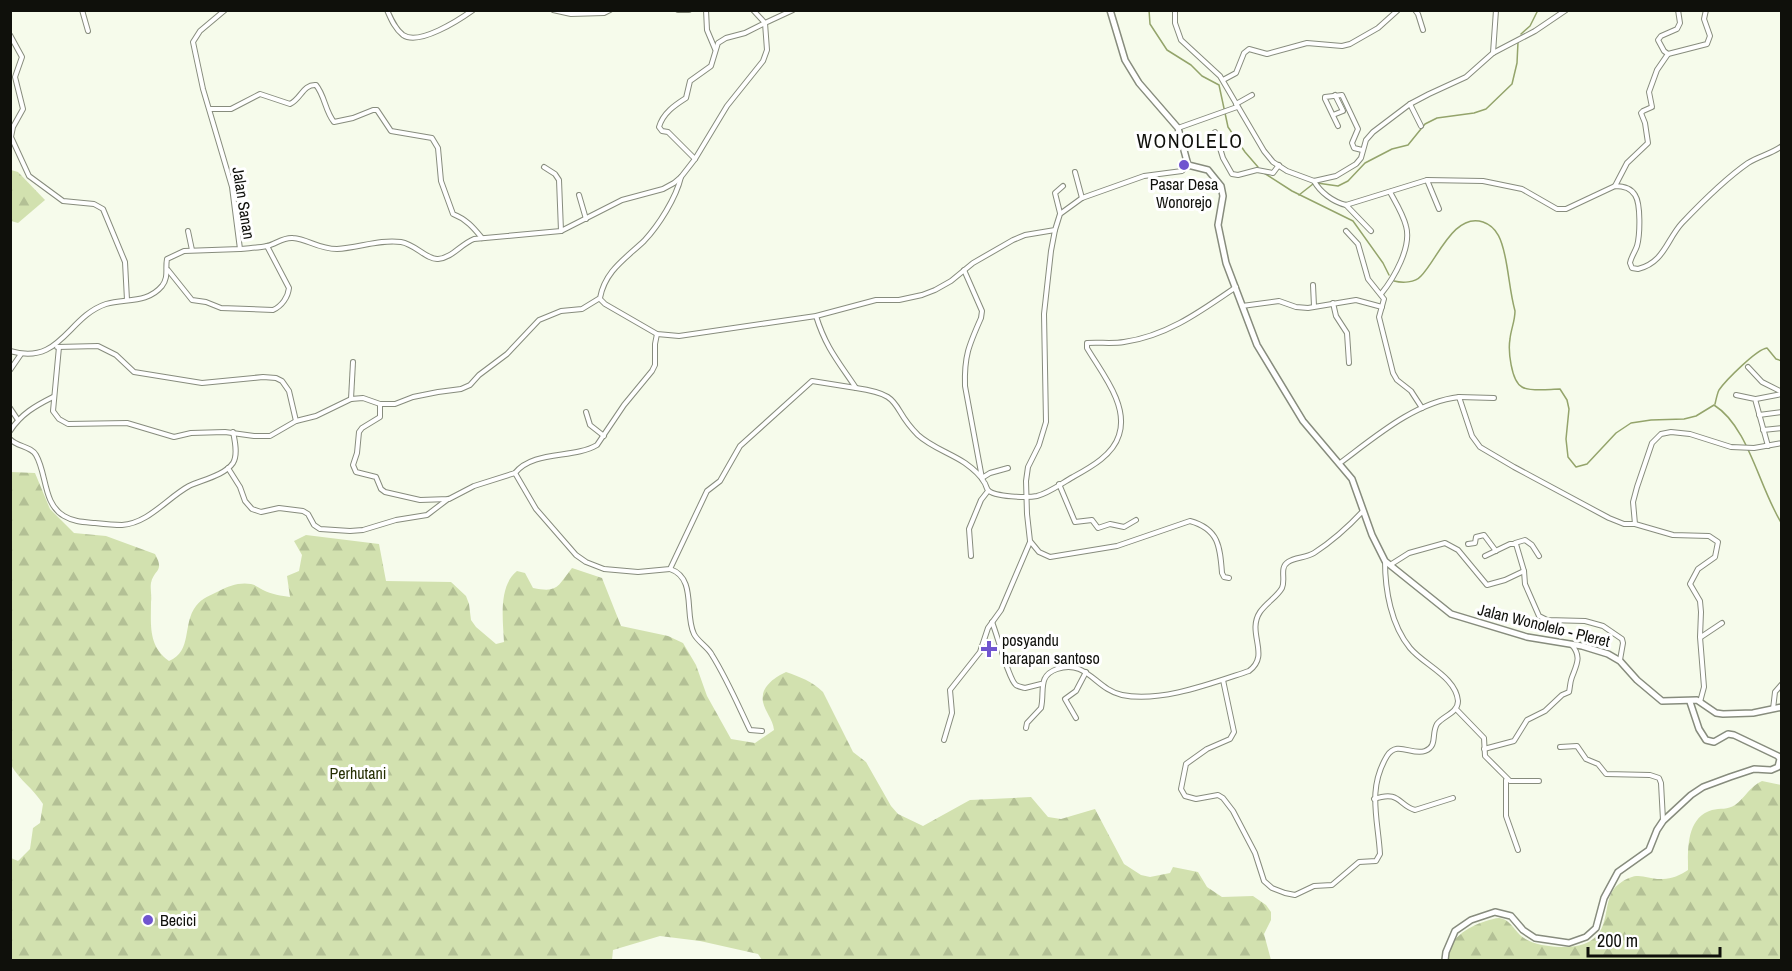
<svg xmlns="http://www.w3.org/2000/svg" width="1792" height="971" font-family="'Archivo Narrow',sans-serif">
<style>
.forest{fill:url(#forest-firs)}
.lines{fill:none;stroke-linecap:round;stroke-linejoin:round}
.stream{stroke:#94a46b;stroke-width:1.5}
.street-casing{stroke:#878c7d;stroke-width:6}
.secondary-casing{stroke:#878c7d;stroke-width:8}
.street{stroke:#fff;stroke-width:4}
.secondary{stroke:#fff;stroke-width:5}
.poi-dot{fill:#7055cf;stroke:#fff;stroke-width:2}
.labels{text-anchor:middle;stroke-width:6;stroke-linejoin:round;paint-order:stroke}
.poi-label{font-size:16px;fill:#0f100b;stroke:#fff;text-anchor:start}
.street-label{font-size:16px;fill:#0f100b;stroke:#fff}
.park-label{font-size:16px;fill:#252f02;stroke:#fff}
.quarter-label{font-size:20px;letter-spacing:1.5px;fill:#0f100b;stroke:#fff}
</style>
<defs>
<pattern id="forest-firs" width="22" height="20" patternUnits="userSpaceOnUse" patternTransform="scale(1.5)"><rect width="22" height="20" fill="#d2e1af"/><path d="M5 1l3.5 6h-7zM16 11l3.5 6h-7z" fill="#b3c095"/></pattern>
</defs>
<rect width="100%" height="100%" fill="#f6fbeb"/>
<g class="forest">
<path d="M11 170 18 172 45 200 18 223 11 221Z"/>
<path d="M11 472 35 473 50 509 74 533 106 536 155 554C165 572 154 569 151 583 150 589 152 596 151 602 151 625 148 646 169 661 193 651 182 624 196 606 202 598 211 595 219 591 229 586 239 582 251 584 256 585 259 588 263 590 271 594 282 596 290 597L287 576 299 571 302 555 294 541 306 535 379 544 386 581 451 582 466 596 469 604 471 620 476 627 496 644 504 642C503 620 498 586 517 571L525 573 533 588C558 593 557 587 572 568L602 578 621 626 668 636 683 643 696 665 707 696 731 739 755 743 774 730C773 719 765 712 763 702 760 687 775 677 786 672 800 677 812 681 823 692L853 752 866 762 891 806 898 814 923 826 970 800 1031 797 1048 817 1061 819 1095 809 1124 864 1141 875 1150 877 1170 873 1173 867 1198 872 1207 887 1222 897 1253 896 1266 905 1271 912V920L1264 934 1271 960H762L758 954 700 941 660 936 613 950 612 960H11V858L18 861 30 849 33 828 40 823 43 804C33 788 20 781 11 765Z"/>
<path d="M1762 781 1781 785V960H1447C1448 939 1467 927 1486 921 1490 920 1495 918 1499 918 1509 919 1513 928 1520 935 1532 947 1569 950 1584 944 1615 933 1599 898 1619 884 1639 869 1644 880 1663 879 1671 879 1681 875 1688 870 1688 849 1686 818 1712 810 1720 808 1728 810 1735 805 1745 798 1750 786 1762 781Z"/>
</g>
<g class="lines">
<g class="stream">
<path d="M1149 10 1150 24 1167 50 1191 65 1202 76 1219 85 1228 127 1245 152 1258 167"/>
<path d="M1521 34 1530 26 1538 10"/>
<path d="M1264 173 1292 191 1353 221 1383 263 1389 275"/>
<path d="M1317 183 1338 186 1348 181 1365 163 1392 149 1408 145 1425 124 1437 118 1474 113 1486 109 1512 84 1517 63 1518 42"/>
<path d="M1299 195 1313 184"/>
<path d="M1394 281C1402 283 1415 283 1421 276 1437 260 1454 212 1483 222 1498 227 1502 242 1505 256 1509 274 1510 293 1515 311 1515 321 1511 329 1510 339 1508 350 1511 381 1522 387 1530 392 1550 389 1560 389L1567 400 1569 409 1566 439 1568 457 1576 467 1587 464 1616 433 1631 423 1651 420 1684 419 1696 416 1714 405C1749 427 1759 488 1782 524"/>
<path d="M1715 404C1716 400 1717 394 1719 390 1726 380 1757 349 1767 348L1776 359 1782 361"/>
</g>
<g class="street-casing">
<g id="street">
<path d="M82 10 88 31"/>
<path d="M387 10C391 19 395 29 403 35 419 46 459 20 473 10"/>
<path d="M553 10 571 14 604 13 610 10"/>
<path d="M678 10H689"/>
<path d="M706 10 707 30 715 49"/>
<path d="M1175 10V23L1181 40 1220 76 1264 151 1273 162 1287 171 1314 181 1336 176 1356 164 1361 158 1366 140 1373 132 1410 104 1429 94 1466 77 1493 53 1535 31 1566 10"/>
<path d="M1415 10 1418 14 1423 30"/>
<path d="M1678 10 1680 23 1677 29 1661 36 1658 40 1664 51 1668 54 1707 44 1710 36 1704 19 1706 10"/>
<path d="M10 35 22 57 15 77 23 109 13 127 11 137 29 176 63 201 94 204 103 209 125 262 127 300"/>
<path d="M1493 53 1496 10"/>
<path d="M1223 80 1236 73 1244 53 1249 49 1267 54 1307 43 1342 46 1350 44 1378 28 1398 10"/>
<path d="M1236 104 1252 95"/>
<path d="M1410 104 1421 126"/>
<path d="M210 109H231L260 94 290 104C301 99 303 84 316 85 325 96 325 111 334 122L353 118 373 110H377L391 131 432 138 438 148 441 181 453 214C466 219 473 227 482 238"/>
<path d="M1333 115 1343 111 1335 95"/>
<path d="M1338 126 1325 99V97L1342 95 1358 129 1352 143 1354 148 1362 150"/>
<path d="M1178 128 1237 107"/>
<path d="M1215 132 1223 158 1232 174 1238 175 1257 170 1273 173 1279 165"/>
<path d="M695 159 668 132 662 131 659 127C663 113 675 105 686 98L690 81 711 66 718 43 726 38 745 33 765 23 753 10"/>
<path d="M544 167 555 174 559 180 561 231"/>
<path d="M1075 172 1082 198"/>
<path d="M1427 180 1439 209"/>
<path d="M1314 181C1320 192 1333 202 1346 205L1427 180 1483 181 1522 189 1557 209H1566L1615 186C1622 186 1631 188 1635 195 1641 204 1640 235 1637 246 1635 252 1631 257 1630 263L1632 268 1638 269C1664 263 1667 239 1682 223 1702 202 1725 179 1748 163 1759 156 1771 154 1782 146"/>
<path d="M1615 186 1627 163 1648 143 1645 123 1641 113 1643 111 1652 107 1649 92 1657 70 1668 54"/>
<path d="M579 195 586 219"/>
<path d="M1346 205 1371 231"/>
<path d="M1060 213 1055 193 1063 186"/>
<path d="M1055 230 1051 251 1044 314 1046 422 1039 445 1028 467 1026 481 1027 514 1030 541 1039 552 1050 557 1117 546 1190 521C1219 529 1220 547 1222 573L1224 577 1229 578"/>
<path d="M188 231 192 250"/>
<path d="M1346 231 1358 244 1368 279 1384 299 1379 317 1393 373 1397 380 1411 391 1422 408"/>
<path d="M240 249C248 248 258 248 267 246 276 244 283 237 293 238 308 239 318 249 337 249 358 248 380 239 401 242 415 244 427 260 438 259 452 258 461 244 474 239L561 231 622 200 663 189 674 183 681 177 695 159 727 106 763 61 767 50 765 23 793 10"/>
<path d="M168 270 192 300 206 302 221 308 273 310C282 306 288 297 289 288L267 246"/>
<path d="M964 270 982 311 981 318C969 345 964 356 965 386L982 478 990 473 1008 468"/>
<path d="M1313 285 1314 306"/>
<path d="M1381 294C1394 278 1412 247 1406 226 1403 214 1396 203 1390 192"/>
<path d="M600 299 605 304 657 334 679 336 816 316 876 300H899L922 295 935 290 951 281 973 263 1013 240 1025 235 1055 230 1060 214 1082 198 1144 176 1182 171 1188 165"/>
<path d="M1333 303 1336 316 1347 333 1349 363"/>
<path d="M1242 306 1279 301 1296 307 1308 308 1356 300 1382 307"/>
<path d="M816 316C826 348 838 361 856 388 906 395 889 407 918 435 931 447 950 453 965 463 972 468 980 474 984 482 986 484 986 488 988 490 994 497 1028 498 1037 496 1049 493 1062 483 1073 477 1091 467 1113 455 1119 435 1129 405 1101 372 1087 348V343C1099 342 1112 344 1124 342 1167 336 1201 311 1236 287"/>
<path d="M57 347 98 346 116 355 134 372 202 383 263 377 276 378 282 381 289 391 296 421"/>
<path d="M59 347 53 411 59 419 68 424 127 423 174 437 191 433 225 432 254 436H270L296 421 316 416 351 399 363 398 380 404H395L413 397 438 392 461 389 470 385 479 375 507 354 539 320 561 311 582 309 600 298C605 271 625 259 644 241 659 225 676 198 681 177"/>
<path d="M10 351C61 366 67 317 106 304 125 298 147 304 162 286 169 277 165 269 167 259L184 251 240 249 232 187 203 89 193 42 200 31 225 10"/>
<path d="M1748 367 1762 382 1782 392"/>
<path d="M10 370 21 354"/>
<path d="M1736 395 1755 399 1768 446"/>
<path d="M1459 397 1494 398"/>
<path d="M351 399 353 362"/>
<path d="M1756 399 1782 394"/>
<path d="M380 404V417L362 428 359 432 357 453 353 465 356 472 376 477 381 489 385 492 420 500 449 499 474 486 515 473C534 450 573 459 597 445L624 405 652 371 655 365V344L657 334"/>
<path d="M10 408 18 420"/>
<path d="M586 412 590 425 604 436"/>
<path d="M1759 415 1782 412"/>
<path d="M1763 430 1782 428"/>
<path d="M10 431C21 414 35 406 53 397"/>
<path d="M10 439C17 447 31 446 36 455 47 474 43 504 64 516 74 522 84 522 95 523 104 524 114 525 122 525 149 523 167 498 189 486 202 480 225 475 233 463 238 455 235 441 233 432"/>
<path d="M1340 463C1375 437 1415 402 1459 397L1472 436 1480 447 1514 467 1609 518 1624 524H1635"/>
<path d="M228 468 240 487 245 501 252 509 261 512 279 508 303 511 308 514 314 525 320 529 350 531 363 530 396 520 427 515 448 499"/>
<path d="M515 473 536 509 576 555 586 562 604 569 638 572 670 569 707 491 720 481 740 446 812 381 856 388"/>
<path d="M1059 484 1075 522 1092 520 1098 528 1110 524 1124 527 1136 520"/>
<path d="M1515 543 1525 540 1532 545 1539 556"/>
<path d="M1468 544 1475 543 1476 537 1484 535 1496 551"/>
<path d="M971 556 969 529 981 500 988 491"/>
<path d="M1485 556 1510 544H1516L1524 571 1525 584 1539 616 1547 620 1585 621 1603 626 1622 639 1623 643 1620 660"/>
<path d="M1390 565 1409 553 1445 543 1458 550 1487 585 1505 580 1524 571"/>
<path d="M670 569C697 578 684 614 694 634 698 642 708 647 712 655 727 679 738 705 750 730L762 731"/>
<path d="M992 622C997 634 1009 680 1016 685 1019 687 1022 687 1025 688L1041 684"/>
<path d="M1701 637 1722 623"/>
<path d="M1223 680 1234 732 1230 739 1207 749 1186 764 1181 789 1185 796 1196 799 1218 795 1223 798 1233 811 1255 853 1264 881 1272 888 1285 893 1295 895 1314 886 1332 885 1359 862 1376 861 1380 854C1378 819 1367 789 1387 756 1397 740 1412 756 1425 751 1438 746 1431 734 1437 724 1443 716 1458 713 1458 701 1456 677 1424 665 1410 648 1391 625 1385 590 1385 561"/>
<path d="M1700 702 1704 687 1700 637 1701 612 1700 601 1690 584 1698 569 1715 557 1718 542 1709 536 1673 535 1635 524 1633 502 1637 487 1652 443 1661 434 1671 432 1690 434 1731 447 1754 448 1782 443"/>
<path d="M1456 709 1484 738 1485 756 1510 781H1539"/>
<path d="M1773 709 1775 692 1782 684"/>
<path d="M1076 718 1065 699 1076 691 1086 672"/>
<path d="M1026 728 1027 723 1041 708C1045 691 1037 676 1057 669 1087 659 1095 689 1122 695 1161 703 1212 683 1249 671 1271 655 1246 633 1260 612 1266 603 1277 597 1282 588 1286 579 1279 568 1288 562 1295 557 1306 558 1314 553 1331 542 1349 526 1363 511"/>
<path d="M944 740 952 713 950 690 980 652 988 628 1001 610 1030 542"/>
<path d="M1560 747 1577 746 1586 759 1598 764 1606 774 1650 775 1659 778 1661 783 1663 820"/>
<path d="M1484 749 1514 741 1527 720 1545 711 1562 695 1569 692C1570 688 1570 682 1572 677 1577 664 1582 656 1571 644"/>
<path d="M1506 780V816L1518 850"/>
<path d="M1374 799C1400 790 1398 805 1415 810L1453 798"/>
</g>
</g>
<g class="secondary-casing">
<g id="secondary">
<path d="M1110 10 1125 60 1139 83 1178 128 1188 165 1208 170 1221 186 1223 196 1218 225 1226 263 1257 345 1303 421 1352 479 1372 535 1385 561 1451 614 1527 637 1582 646 1608 654 1620 661 1637 680 1662 701 1697 700 1716 713 1723 714 1753 713 1782 707"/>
<path d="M1445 960 1446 952 1455 931 1471 920 1495 912 1511 916 1523 930 1535 938 1569 943 1586 937 1596 928 1604 898 1618 872 1649 850 1657 830 1663 821 1691 795 1703 787 1730 777 1754 769 1771 770 1778 767 1780 759 1778 756 1734 735 1728 734 1714 742 1706 740 1699 729 1690 702"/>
</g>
</g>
<use href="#street" class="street"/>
<use href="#secondary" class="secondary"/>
</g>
<g class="poi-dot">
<circle cx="1184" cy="165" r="6"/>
<path d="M986 640h6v6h6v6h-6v6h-6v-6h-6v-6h6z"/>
<circle cx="148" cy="920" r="6"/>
</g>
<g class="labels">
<g class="poi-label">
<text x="1184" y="190" text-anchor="middle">Pasar Desa<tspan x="1184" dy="18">Wonorejo</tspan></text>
<text x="1002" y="646">posyandu<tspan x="1002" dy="18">harapan santoso</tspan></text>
<text x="160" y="926">Becici</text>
</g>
<g class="street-label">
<text transform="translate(244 203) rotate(81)" y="6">Jalan Sanan</text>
<text transform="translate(1544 625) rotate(14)" y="6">Jalan Wonolelo - Pleret</text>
</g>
<g class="park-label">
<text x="358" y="779">Perhutani</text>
</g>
<g class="quarter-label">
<text x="1190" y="148">WONOLELO</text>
</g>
</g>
<rect width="1792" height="971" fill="none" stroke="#0f100b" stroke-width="24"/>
<path d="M1588 947v9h132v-9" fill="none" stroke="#0f100b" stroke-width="3"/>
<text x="1597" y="947" font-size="18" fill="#0f100b" stroke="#ffffff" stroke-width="4.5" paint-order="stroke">200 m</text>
</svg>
